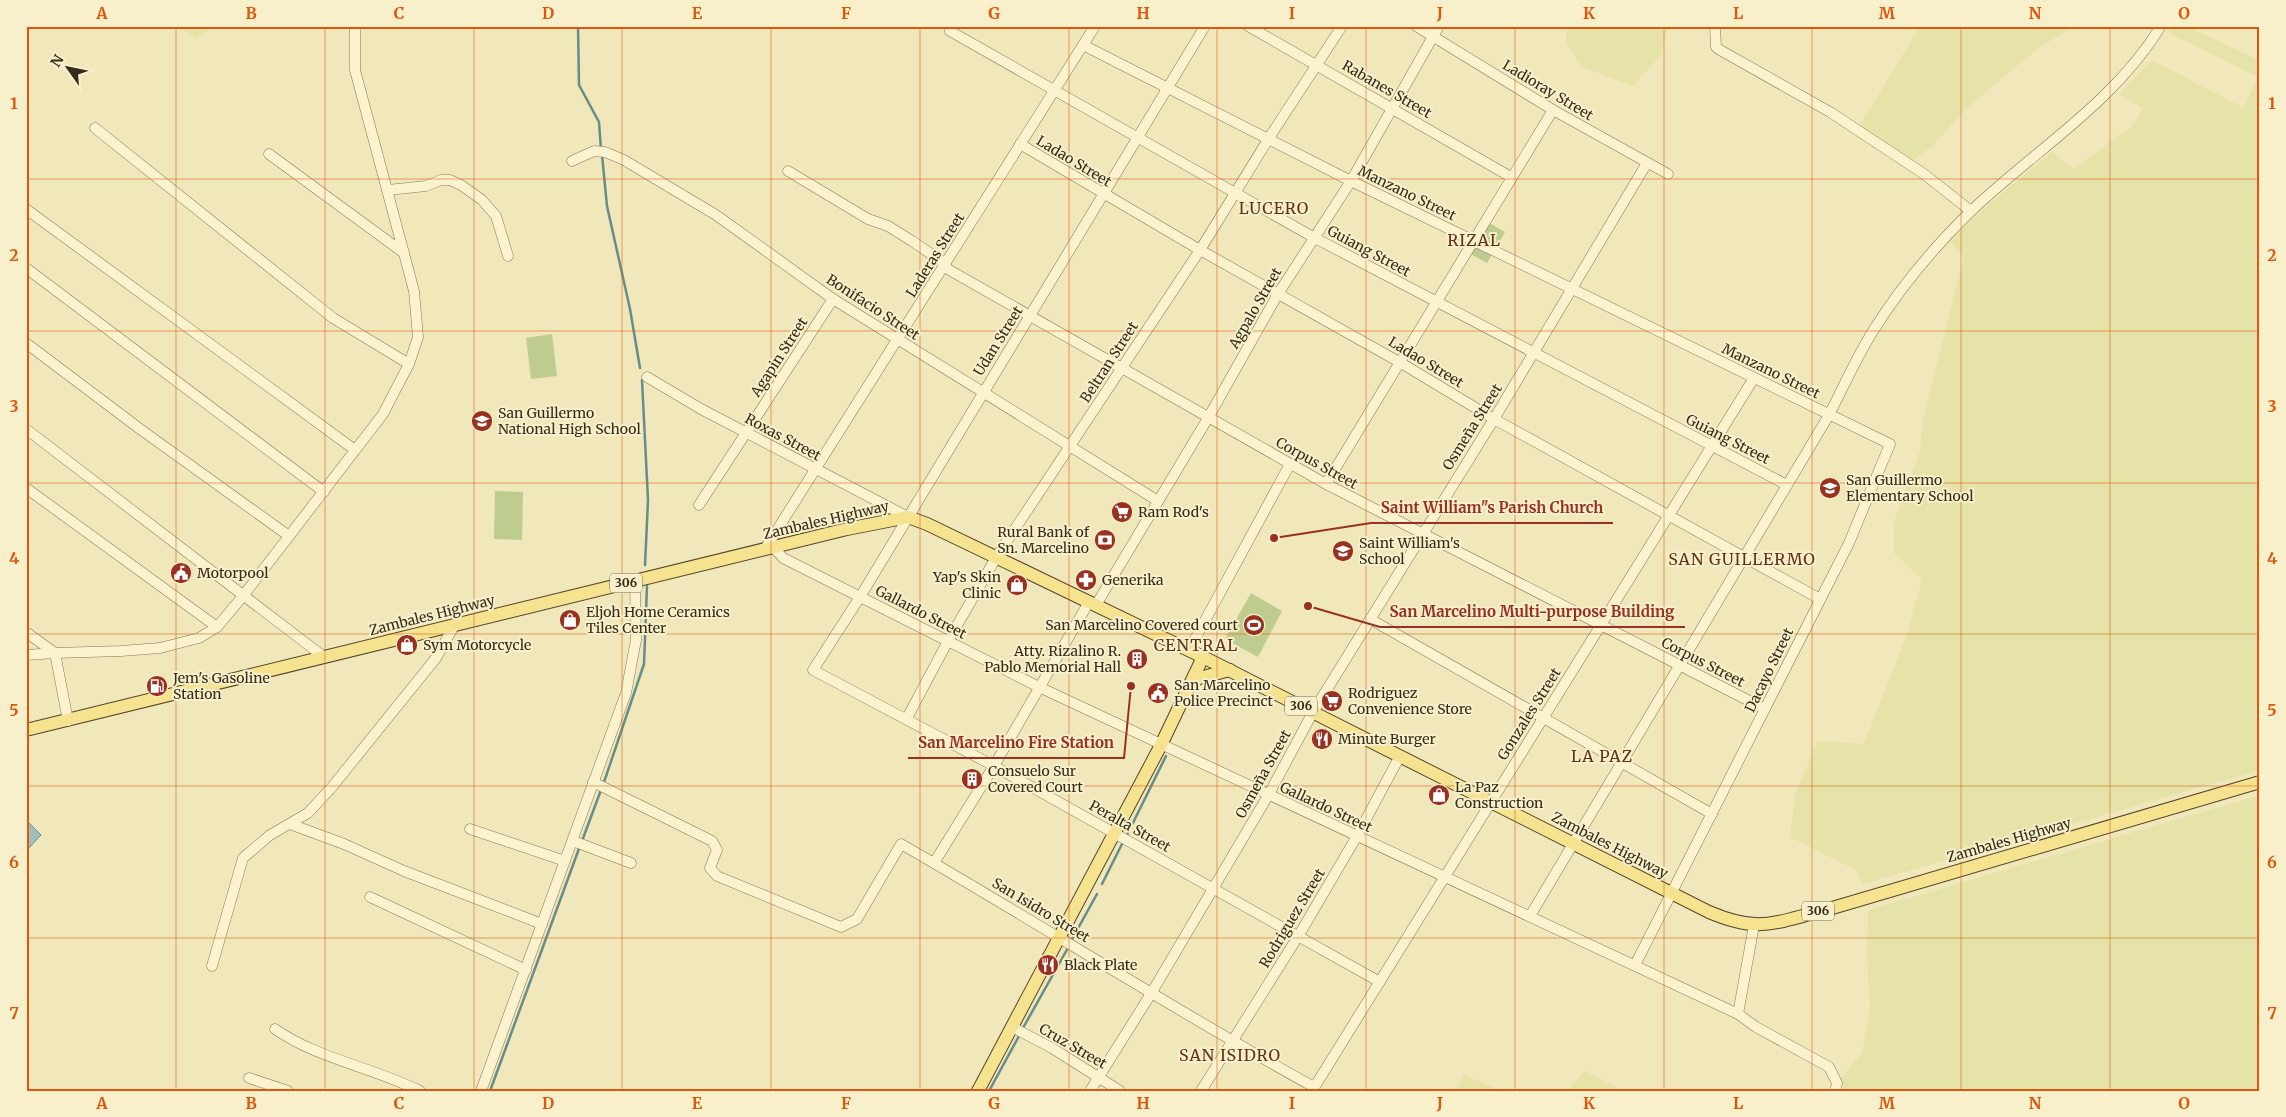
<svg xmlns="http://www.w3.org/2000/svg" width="2286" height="1117" font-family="Merriweather,serif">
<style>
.farmland{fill:#e5e3a8}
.green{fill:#becd8f}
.water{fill:#9fc0ba;stroke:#678d89}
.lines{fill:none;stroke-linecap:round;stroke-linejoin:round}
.stream{stroke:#678d89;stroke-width:2.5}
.minor-casing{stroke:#877654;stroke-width:11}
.major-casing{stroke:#544329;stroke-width:14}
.minor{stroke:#faf3ce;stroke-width:10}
.major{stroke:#f6e38f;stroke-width:12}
.grid{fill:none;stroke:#df570d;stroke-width:1;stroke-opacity:0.55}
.labels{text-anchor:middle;stroke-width:4;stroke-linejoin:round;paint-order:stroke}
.shield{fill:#f7f0ca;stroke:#6f664f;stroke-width:1}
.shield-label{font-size:12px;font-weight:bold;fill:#352b1a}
.street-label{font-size:14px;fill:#352b1a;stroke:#f7f0ca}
.poi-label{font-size:14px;fill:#352b1a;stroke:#f7f0ca;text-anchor:start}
.quarter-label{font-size:16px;letter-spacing:1px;fill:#643117;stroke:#f7f0ca}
.leader{fill:none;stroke:#993021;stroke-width:2}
.callout-dot{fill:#993021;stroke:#f7f0ca;stroke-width:2}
.callout-label{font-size:15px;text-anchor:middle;font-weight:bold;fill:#993021;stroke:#f7f0ca;stroke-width:4;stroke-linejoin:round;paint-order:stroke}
.neatline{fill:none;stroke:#df570d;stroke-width:2}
.grid-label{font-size:16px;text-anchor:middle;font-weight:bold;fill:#df570d}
</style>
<rect width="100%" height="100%" fill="#f0e7bb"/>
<g class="farmland">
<path d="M178 26H213L195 38Z"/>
<path d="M1567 26H1668L1662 54 1633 86 1582 67 1566 41Z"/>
<path d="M1920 26H2074L2039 48 2009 72 1959 116 1933 146 1911 161 1859 127Z"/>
<path d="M2172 26H2187L2260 61V770L1863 884 1856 870 1790 837 1795 795 1818 741 1864 744 1909 629 1922 579 1894 553V522L1920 451 1924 416 1964 257 1950 242 1975 216 2052 152 2074 169 2133 125 2143 109 2119 94 2152 60 2244 108 2258 77 2169 33Z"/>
<path d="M2260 795V1091H1835L1837 1083 1862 1053 1870 1006 1867 957 1868 910Z"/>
<path d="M1585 1071 1623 1091H1567Z"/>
<path d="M1464 1075 1502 1091H1455Z"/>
</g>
<g class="green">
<path d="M1489 223 1505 232 1487 263 1471 254Z"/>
<path d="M552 334 557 376 531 379 526 338Z"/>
<path d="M495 491 523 492 522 540 494 539Z"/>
<path d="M1251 593 1282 611 1258 657 1225 639Z"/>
</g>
<path class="water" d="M26 820 41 835 26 851Z"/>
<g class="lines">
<g class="stream">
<path d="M578 26 579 85 599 122 601 150"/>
<path d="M602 155 607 206 630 309 640 368"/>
<path d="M642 380 648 500 645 565"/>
<path d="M603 785 644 664 647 586"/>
<path d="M1127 835 1166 756"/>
<path d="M582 841 601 790"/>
<path d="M1102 884 1123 842"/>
<path d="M1071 941 1097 894"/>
<path d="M1023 1028 1069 946"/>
<path d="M490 1091 580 846"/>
<path d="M989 1091 1019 1036"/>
</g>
<g class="minor-casing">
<g id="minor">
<path d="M952 26 950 31 1313 237 1787 485"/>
<path d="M1205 26 860 597 813 670 994 766 1380 982"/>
<path d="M1248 26 1511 177"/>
<path d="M1416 26 1553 110 1668 174"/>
<path d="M1715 26 1716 47 1720 50 1830 112 1924 174 1971 211"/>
<path d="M1083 45 1351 181 1890 444 1849 543 1635 965"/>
<path d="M95 128 333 318 409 364"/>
<path d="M1020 144 1200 250 1401 363 1494 419 1820 599"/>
<path d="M269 154 404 253"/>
<path d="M572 161 594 151 605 152 624 160 716 215 833 299 1158 501"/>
<path d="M788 171 868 219 888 226 912 241 946 264"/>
<path d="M388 190 426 186 441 180H450L461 185 482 200 496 216 508 256"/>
<path d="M26 209 355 450"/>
<path d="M944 267 1326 484 1765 709"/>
<path d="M26 268 324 492"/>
<path d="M26 343 140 429 289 536"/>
<path d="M647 377 701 409 908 517"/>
<path d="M26 429 324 657"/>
<path d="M1326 484 1553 110"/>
<path d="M26 488 217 627"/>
<path d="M699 505 833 299"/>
<path d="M774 548 783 558 1039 687 1738 1014 1756 1027 1829 1067 1837 1083 1835 1091"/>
<path d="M765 549 1095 26"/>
<path d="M1096 605 1208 418 1278 294 1351 181 1439 26"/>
<path d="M1370 619 1712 814"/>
<path d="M26 632 55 653 121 651 160 648 199 638 217 627 243 596 383 414 409 364 418 337 414 291 355 70V26"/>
<path d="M1189 650 1290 464"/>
<path d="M26 655 55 653 68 721"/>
<path d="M907 718 948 641 997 556 1200 250 1269 138 1342 26"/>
<path d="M593 782 712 841 717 850 710 868 717 876 841 927 857 919 901 844C1040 924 1174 1010 1314 1087"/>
<path d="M290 824 344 844 404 871 542 924"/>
<path d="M470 829 565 861"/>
<path d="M573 841 631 863"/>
<path d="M934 863 994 766 1089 602"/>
<path d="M370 897 526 970"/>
<path d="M1530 916 1829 415C1843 388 1856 358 1873 331 1900 288 1934 247 1971 211 2035 150 2114 103 2161 26"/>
<path d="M212 966 243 858 270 835 308 813 332 787 436 658 455 624"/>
<path d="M1738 1014 1754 925"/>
<path d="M1012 1027 1052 1048 1120 1091"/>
<path d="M275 1029C318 1059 372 1067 420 1091"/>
<path d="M249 1078 288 1091"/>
<path d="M481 1091 626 693 636 640 635 581"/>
<path d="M1090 1091 1152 992 1269 794 1313 712 1494 419 1647 163"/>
<path d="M1201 1091 1299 935 1357 836 1400 756"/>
<path d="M1312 1091 1754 378"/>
</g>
</g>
<g class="major-casing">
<g id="major">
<path d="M1190 684 1199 678 1230 670"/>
<path d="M26 730 847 529 908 517 927 524 1203 657 1709 912C1758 933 1773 923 1822 911L2260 782"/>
<path d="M978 1091 1161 745 1203 657"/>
</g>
</g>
<use href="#minor" class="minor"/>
<use href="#major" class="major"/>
</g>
<path class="grid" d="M176 26V1091M325 26V1091M474 26V1091M622 26V1091M771 26V1091M920 26V1091M1069 26V1091M1217 26V1091M1366 26V1091M1515 26V1091M1664 26V1091M1812 26V1091M1961 26V1091M2110 26V1091M26 179H2260M26 331H2260M26 483H2260M26 634H2260M26 786H2260M26 938H2260"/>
<defs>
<g id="school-disc" transform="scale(1.125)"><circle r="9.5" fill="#993021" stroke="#f7f0ca"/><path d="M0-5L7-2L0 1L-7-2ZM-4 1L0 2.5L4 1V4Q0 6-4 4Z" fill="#fff"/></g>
<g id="supermarket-disc" transform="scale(1.125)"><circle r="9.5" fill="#993021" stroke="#f7f0ca"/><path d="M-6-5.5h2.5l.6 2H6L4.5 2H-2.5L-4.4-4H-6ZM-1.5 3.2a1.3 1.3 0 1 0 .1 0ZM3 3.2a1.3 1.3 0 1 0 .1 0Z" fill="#fff"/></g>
<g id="bank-disc" transform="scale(1.125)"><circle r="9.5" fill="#993021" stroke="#f7f0ca"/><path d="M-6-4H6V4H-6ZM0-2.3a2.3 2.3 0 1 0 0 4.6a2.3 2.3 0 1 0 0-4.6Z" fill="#fff"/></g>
<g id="civic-disc" transform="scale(1.125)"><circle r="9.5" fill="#993021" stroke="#f7f0ca"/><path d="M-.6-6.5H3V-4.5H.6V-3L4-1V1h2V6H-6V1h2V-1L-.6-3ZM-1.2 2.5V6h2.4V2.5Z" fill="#fff"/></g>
<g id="pharmacy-disc" transform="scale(1.125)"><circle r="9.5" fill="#993021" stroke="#f7f0ca"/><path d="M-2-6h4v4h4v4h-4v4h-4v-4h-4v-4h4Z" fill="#fff"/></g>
<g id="shop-disc" transform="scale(1.125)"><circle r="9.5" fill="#993021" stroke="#f7f0ca"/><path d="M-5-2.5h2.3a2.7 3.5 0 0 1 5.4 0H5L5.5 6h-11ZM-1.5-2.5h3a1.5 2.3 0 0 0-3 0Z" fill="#fff"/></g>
<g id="stadium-disc" transform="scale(1.125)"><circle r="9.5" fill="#993021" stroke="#f7f0ca"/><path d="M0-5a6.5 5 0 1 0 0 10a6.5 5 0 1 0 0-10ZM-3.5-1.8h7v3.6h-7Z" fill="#fff"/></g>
<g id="building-disc" transform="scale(1.125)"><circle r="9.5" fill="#993021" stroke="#f7f0ca"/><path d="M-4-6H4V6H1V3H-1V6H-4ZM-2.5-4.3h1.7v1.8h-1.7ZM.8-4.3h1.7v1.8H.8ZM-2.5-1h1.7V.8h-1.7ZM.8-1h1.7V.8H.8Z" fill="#fff"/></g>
<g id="fuel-disc" transform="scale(1.125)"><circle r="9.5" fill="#993021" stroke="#f7f0ca"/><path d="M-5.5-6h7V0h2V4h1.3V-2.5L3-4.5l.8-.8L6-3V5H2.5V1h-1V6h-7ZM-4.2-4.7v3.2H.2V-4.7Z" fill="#fff"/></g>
<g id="restaurant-disc" transform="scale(1.125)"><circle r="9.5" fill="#993021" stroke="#f7f0ca"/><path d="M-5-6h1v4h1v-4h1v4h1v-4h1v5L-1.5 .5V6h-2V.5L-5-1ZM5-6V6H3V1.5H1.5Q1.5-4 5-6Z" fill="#fff"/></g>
</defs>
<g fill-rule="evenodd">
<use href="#school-disc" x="482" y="421"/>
<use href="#school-disc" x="1830" y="488"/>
<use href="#supermarket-disc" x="1122" y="512"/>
<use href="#bank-disc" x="1105" y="540"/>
<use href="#school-disc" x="1343" y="551"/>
<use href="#civic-disc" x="181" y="573"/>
<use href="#pharmacy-disc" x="1086" y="580"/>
<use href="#shop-disc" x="1017" y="585"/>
<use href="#shop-disc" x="570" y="620"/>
<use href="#stadium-disc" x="1254" y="625"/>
<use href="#shop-disc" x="407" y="645"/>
<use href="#building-disc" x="1137" y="659"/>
<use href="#fuel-disc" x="157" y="686"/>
<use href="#civic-disc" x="1158" y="693"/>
<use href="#supermarket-disc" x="1332" y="701"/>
<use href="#restaurant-disc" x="1322" y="739"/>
<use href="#building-disc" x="972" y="779"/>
<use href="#shop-disc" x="1439" y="795"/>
<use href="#restaurant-disc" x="1048" y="965"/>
</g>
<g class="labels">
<g class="shield">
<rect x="610" y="573.5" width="32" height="19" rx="4"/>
<rect x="1285" y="696.5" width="32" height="19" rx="4"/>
<rect x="1802" y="901.5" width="32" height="19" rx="4"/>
</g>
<g class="shield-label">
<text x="626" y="587">306</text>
<text x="1301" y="710">306</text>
<text x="1818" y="915">306</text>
</g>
<g class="street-label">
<text transform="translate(1387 89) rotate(30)" y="5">Rabanes Street</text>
<text transform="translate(1548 90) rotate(31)" y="5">Ladioray Street</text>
<text transform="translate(1074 161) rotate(31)" y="5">Ladao Street</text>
<text transform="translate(1407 193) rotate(26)" y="5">Manzano Street</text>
<text transform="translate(1369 251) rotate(28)" y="5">Guiang Street</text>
<text transform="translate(935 255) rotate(-58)" y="5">Laderas Street</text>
<text transform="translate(873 307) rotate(33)" y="5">Bonifacio Street</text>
<text transform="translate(1255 308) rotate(-60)" y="5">Agpalo Street</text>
<text transform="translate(998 341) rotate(-58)" y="5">Udan Street</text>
<text transform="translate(779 357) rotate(-57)" y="5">Agapin Street</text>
<text transform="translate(1109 362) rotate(-57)" y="5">Beltran Street</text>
<text transform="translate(1426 362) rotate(31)" y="5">Ladao Street</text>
<text transform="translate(1771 371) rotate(26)" y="5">Manzano Street</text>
<text transform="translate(1472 427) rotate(-58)" y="5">Osmeña Street</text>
<text transform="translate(783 437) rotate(28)" y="5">Roxas Street</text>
<text transform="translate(1728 439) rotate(27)" y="5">Guiang Street</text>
<text transform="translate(1317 463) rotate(29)" y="5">Corpus Street</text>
<text transform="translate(826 520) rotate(-13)" y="5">Zambales Highway</text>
<text transform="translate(921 612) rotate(27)" y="5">Gallardo Street</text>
<text transform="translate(432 615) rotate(-14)" y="5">Zambales Highway</text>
<text transform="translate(1703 662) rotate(27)" y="5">Corpus Street</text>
<text transform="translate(1769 670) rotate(-64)" y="5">Dacayo Street</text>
<text transform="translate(1529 714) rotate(-58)" y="5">Gonzales Street</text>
<text transform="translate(1263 774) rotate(-61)" y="5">Osmeña Street</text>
<text transform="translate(1326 807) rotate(25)" y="5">Gallardo Street</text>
<text transform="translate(1130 826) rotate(29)" y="5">Peralta Street</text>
<text transform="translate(2009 840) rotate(-16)" y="5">Zambales Highway</text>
<text transform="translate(1610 845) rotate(27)" y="5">Zambales Highway</text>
<text transform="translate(1041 910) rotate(31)" y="5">San Isidro Street</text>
<text transform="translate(1292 918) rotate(-59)" y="5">Rodriguez Street</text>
<text transform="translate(1073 1046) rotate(30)" y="5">Cruz Street</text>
</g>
<g class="poi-label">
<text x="498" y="418">San Guillermo<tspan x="498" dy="16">National High School</tspan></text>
<text x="1846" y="485">San Guillermo<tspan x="1846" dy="16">Elementary School</tspan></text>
<text x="1138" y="517">Ram Rod's</text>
<text x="1089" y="537" text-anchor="end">Rural Bank of<tspan x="1089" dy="16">Sn. Marcelino</tspan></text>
<text x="1359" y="548">Saint William's<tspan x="1359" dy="16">School</tspan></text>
<text x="197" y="578">Motorpool</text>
<text x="1001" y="582" text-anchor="end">Yap's Skin<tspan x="1001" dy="16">Clinic</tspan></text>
<text x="1102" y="585">Generika</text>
<text x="586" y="617">Eljoh Home Ceramics<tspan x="586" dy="16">Tiles Center</tspan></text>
<text x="1238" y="630" text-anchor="end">San Marcelino Covered court</text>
<text x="423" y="650">Sym Motorcycle</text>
<text x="1121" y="656" text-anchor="end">Atty. Rizalino R.<tspan x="1121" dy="16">Pablo Memorial Hall</tspan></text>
<text x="173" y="683">Jem's Gasoline<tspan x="173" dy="16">Station</tspan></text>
<text x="1174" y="690">San Marcelino<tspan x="1174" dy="16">Police Precinct</tspan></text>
<text x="1348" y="698">Rodriguez<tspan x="1348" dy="16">Convenience Store</tspan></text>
<text x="1338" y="744">Minute Burger</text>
<text x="988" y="776">Consuelo Sur<tspan x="988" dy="16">Covered Court</tspan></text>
<text x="1455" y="792">La Paz<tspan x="1455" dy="16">Construction</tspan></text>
<text x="1064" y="970">Black Plate</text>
</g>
<g class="quarter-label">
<text x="1274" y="214">LUCERO</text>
<text x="1474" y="246">RIZAL</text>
<text x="1742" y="565">SAN GUILLERMO</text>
<text x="1196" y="651">CENTRAL</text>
<text x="1602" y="762">LA PAZ</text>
<text x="1230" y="1061">SAN ISIDRO</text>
</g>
</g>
<path class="leader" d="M1274 538L1371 523H1613M1308 606L1380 627H1685M1131 686L1124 758H908"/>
<g class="callout-dot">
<circle cx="1274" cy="538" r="5"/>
<circle cx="1308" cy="606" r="5"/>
<circle cx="1131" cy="686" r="5"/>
</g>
<g class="callout-label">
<text x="1492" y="513">Saint William"s Parish Church</text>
<text x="1532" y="617">San Marcelino Multi-purpose Building</text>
<text x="1016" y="748">San Marcelino Fire Station</text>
</g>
<rect width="2286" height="1117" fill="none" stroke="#f7f0ca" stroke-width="55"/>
<g transform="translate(68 68) rotate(303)" stroke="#f7f0ca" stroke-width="4" paint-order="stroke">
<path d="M0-4L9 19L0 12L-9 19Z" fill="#352b1a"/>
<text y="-8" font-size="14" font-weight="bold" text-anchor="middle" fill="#352b1a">N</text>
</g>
<rect x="28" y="28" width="2230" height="1062" class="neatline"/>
<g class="grid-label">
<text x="102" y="19">A</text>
<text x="251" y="19">B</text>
<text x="399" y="19">C</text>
<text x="548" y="19">D</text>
<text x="697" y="19">E</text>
<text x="846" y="19">F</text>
<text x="994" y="19">G</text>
<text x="1143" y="19">H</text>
<text x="1292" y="19">I</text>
<text x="1440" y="19">J</text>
<text x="1589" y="19">K</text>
<text x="1738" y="19">L</text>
<text x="1887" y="19">M</text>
<text x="2035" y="19">N</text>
<text x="2184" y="19">O</text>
<text x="14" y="109">1</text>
<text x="2272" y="109">1</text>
<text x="14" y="261">2</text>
<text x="2272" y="261">2</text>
<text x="14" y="412">3</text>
<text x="2272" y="412">3</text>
<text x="14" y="564">4</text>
<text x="2272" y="564">4</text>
<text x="14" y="716">5</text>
<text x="2272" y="716">5</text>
<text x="14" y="868">6</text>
<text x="2272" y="868">6</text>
<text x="14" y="1019">7</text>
<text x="2272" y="1019">7</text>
<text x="102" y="1109">A</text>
<text x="251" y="1109">B</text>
<text x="399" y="1109">C</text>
<text x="548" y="1109">D</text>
<text x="697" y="1109">E</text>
<text x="846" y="1109">F</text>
<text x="994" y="1109">G</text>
<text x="1143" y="1109">H</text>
<text x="1292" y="1109">I</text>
<text x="1440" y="1109">J</text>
<text x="1589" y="1109">K</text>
<text x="1738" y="1109">L</text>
<text x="1887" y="1109">M</text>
<text x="2035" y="1109">N</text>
<text x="2184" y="1109">O</text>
</g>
</svg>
